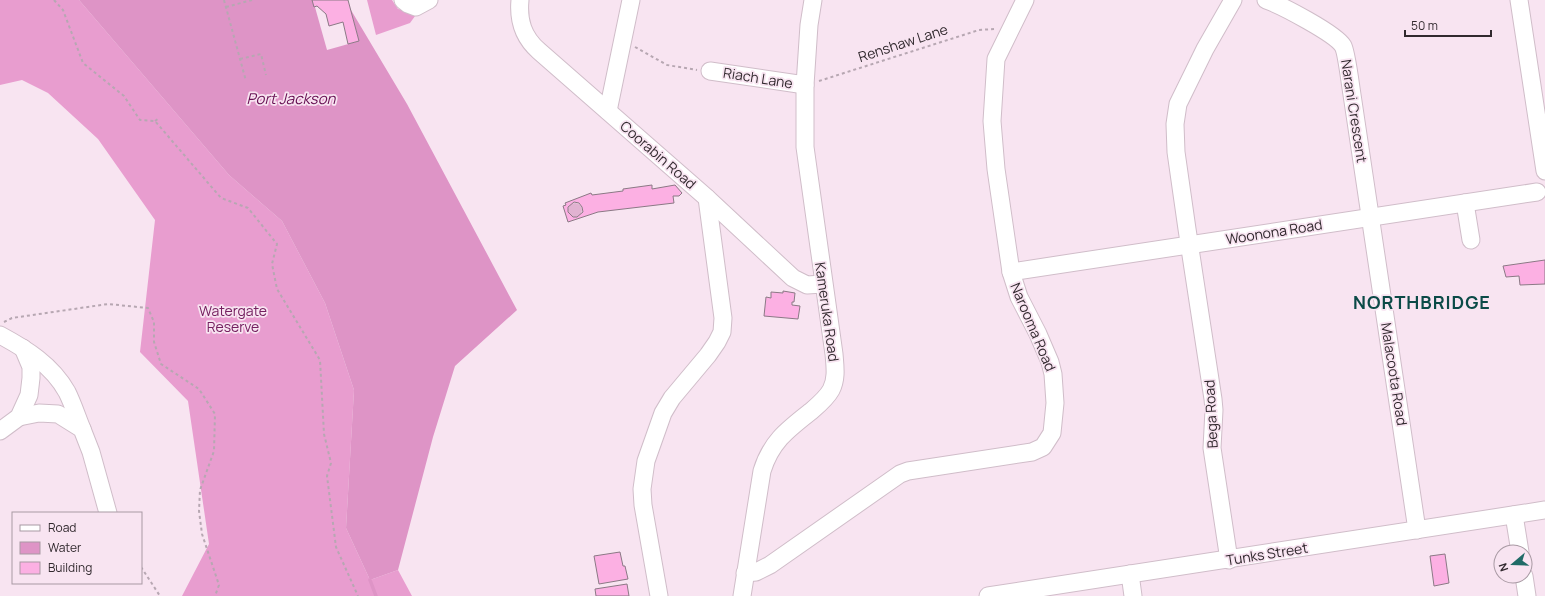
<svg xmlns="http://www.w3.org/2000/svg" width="1545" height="596" font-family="Manrope,sans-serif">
  <rect width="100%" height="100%" fill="#f8e4f1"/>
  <!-- green -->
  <circle fill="#e1b2d1" cx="575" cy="210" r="7"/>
  <!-- forest -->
  <g fill="#e89dcf">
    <path d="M0,0H79L229,175L282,221L325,303L354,390L346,528L370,580L398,570L412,596H182L209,544L188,401L140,352L155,220L98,139L48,93L22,80L0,85Z"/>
    <path d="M367,0H392L398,9L418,12L410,23L376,35Z"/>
  </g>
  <!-- water -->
  <path fill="#de94c6" d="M79,0H345L407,104L517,310L455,366L433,437L398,570L370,580L346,528L354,390L325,303L282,221L229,175Z"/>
  <!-- pier -->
  <path fill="#f8e4f1" d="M313,0H347L349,4L359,41L327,50Z"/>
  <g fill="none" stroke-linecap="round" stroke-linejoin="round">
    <!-- stream -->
    <path stroke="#de94c6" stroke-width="3.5" d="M370,580L376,596"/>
  </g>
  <!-- building -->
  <g fill="#fcb0e3" stroke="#8b7985" fill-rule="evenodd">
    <path d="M312,0H348L359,41L348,44L343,22L329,26L326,14L317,6L314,7Z"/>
    <path d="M652,185V189L675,185L682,193L679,196H673L674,203L598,212L568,222L563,206L566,205L565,203L591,193L592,195L623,191V189ZM574,202L579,203L582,207L583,212L577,217H573L568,212V207Z"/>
    <path d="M1545,260V284L1520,285L1519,276L1506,277L1503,266Z"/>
    <path d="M783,291L795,293L794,302H792V305L800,306L798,319L764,316L766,297L771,298V292L783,293Z"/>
    <path d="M620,552L623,566H625L628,579L599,584L594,556Z"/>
    <path d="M1445,554L1449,583L1434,586L1430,556Z"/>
    <path d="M627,584L629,596H596L595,589Z"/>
  </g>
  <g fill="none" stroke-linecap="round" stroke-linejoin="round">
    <!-- minor casing -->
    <g stroke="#d0bdc9" stroke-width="19">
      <g id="minor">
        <path d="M403,0L408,4L416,7L429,0"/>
        <path d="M520,0C518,21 523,37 539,51L707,198L793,278L807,285L823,284"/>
        <path d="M1266,0C1281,5 1336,34 1343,46C1346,51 1350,81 1351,88L1417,530"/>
        <path d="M1519,0L1545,171"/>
        <path d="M710,71L805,85"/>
        <path d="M608,111L631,0"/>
        <path d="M1465,203L1471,240"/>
        <path d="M1011,272L1537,192"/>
        <path d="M0,335C26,349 52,365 67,392C73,404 77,417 82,429"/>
        <path d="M19,417L39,413L58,414L82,429L91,452L108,513"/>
        <path d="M0,431L19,417L29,395L31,378V367L23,348"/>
        <path d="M1514,515L1520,552"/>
        <path d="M1229,560L1212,448L1214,410L1213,399L1187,229L1176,152L1175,124L1178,104L1205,49L1233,0"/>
        <path d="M745,573L756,572L770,565L900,474L908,471L1032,452L1043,447L1052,433L1055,403L1053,374L1050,362L1038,334L1019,297L1011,272L996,169L992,121L996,59L1025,0"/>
        <path d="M1130,574L1133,596"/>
        <path d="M1524,576L1527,596"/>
        <path d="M659,596L643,505L642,489L646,461L663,413L672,398L708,355L717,342L722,332L723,318L707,198"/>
        <path d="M742,596L762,471C771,442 787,430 810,412C817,406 826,399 831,390C837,379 835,366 834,354L805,147V85L809,25L813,0"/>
        <path d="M988,596L1545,510"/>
      </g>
    </g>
    <!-- path -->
    <g stroke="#b7a7b2" stroke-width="2" stroke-dasharray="3 3" stroke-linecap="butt">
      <path d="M54,0L63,10L83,63L124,96L140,120L155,121L221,198L248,208L277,244L272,264L277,289L320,360L324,434L331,463L327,476L336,547L358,596"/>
      <path d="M224,0L246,81"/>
      <path d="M226,7L252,0"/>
      <path d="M635,47L667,65L697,70"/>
      <path d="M240,59L261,54L266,75"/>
      <path d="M819,81L979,30L994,29"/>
      <path d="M155,121L159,118"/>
      <path d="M4,322L12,318L108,304L148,308L154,322V342L161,364L199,389L215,414L214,451L200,490L199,511L202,534L219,585L215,596"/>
      <path d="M141,567L160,596"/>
    </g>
    <!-- minor -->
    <use href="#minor" stroke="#fff" stroke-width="17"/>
  </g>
  <g text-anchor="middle" stroke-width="3.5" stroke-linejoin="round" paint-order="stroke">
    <!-- street labels -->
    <g font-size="14" fill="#31292e" stroke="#f8e4f1">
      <text transform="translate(903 43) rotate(-18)" y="5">Renshaw Lane</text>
      <text transform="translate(758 78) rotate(9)" y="5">Riach Lane</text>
      <text transform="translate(1354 111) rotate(81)" y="5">Narani Crescent</text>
      <text transform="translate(658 155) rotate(41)" y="5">Coorabin Road</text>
      <text transform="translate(1274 232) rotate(-9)" y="5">Woonona Road</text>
      <text transform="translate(827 312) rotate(82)" y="5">Kameruka Road</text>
      <text transform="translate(1033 327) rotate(67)" y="5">Narooma Road</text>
      <text transform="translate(1394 374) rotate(81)" y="5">Malacoota Road</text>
      <text transform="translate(1211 414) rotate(-93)" y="5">Bega Road</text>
      <text transform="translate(1267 554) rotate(-9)" y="5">Tunks Street</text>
    </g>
    <!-- park labels -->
    <g font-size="14" fill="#752060" stroke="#f8e4f1">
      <text x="233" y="316">Watergate<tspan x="233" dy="16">Reserve</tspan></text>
    </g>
    <!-- water labels -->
    <g font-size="15" font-style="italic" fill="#671053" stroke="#f8e4f1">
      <text x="291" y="104">Port Jackson</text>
    </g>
    <!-- district labels -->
    <g font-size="18" font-weight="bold" letter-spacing="1" fill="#0b4a47" stroke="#f8e4f1">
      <text x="1422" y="309">NORTHBRIDGE</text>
    </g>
  </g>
  <!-- legend -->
  <rect x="12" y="512" width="130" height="72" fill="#f8e4f1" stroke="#a899a3"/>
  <rect x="20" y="525" width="20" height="6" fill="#ffffff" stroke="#a899a3"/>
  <text x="48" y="532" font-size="12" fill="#31292e">Road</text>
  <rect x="20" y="542" width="20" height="12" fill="#de94c6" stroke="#a899a3"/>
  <text x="48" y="552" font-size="12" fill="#31292e">Water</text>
  <rect x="20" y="562" width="20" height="12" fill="#fcb0e3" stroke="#a899a3"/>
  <text x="48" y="572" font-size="12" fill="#31292e">Building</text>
  <!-- north arrow -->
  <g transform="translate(1513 564) rotate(251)"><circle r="19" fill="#f8e4f1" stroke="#a899a3"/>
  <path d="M0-3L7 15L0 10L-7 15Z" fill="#206b67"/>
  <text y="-6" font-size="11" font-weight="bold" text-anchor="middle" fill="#31292e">N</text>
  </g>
  <!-- scale -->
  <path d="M1405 30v6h86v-6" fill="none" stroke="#31292e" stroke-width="2"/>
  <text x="1411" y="30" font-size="12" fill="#31292e" stroke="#f8e4f1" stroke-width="3" paint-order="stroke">50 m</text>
</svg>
